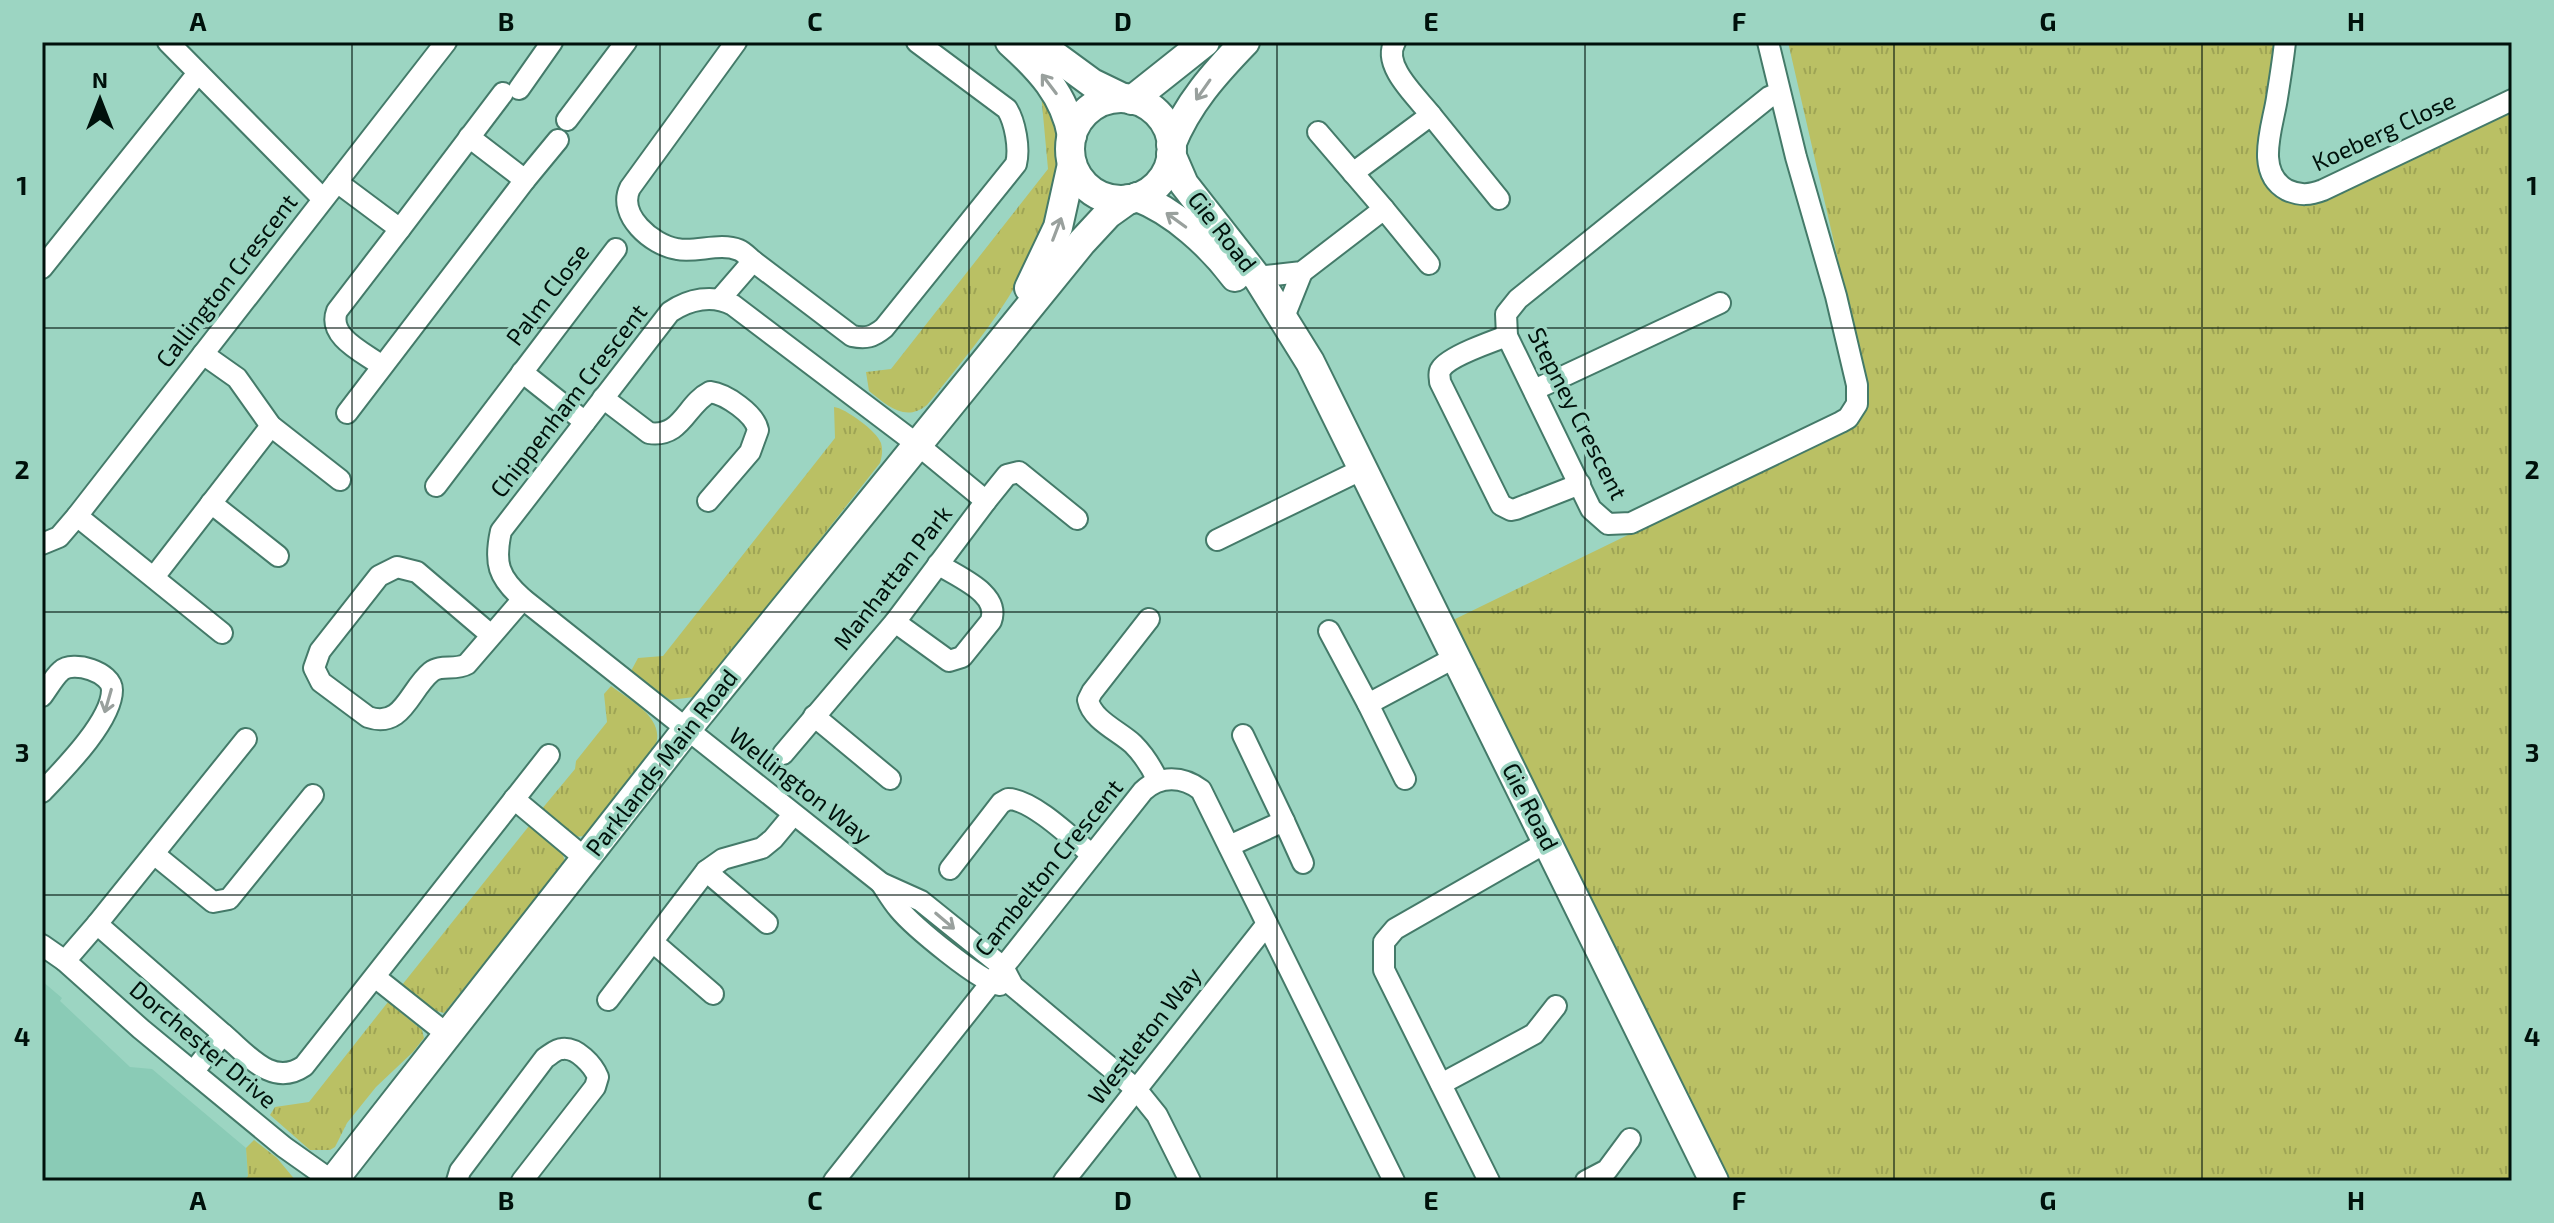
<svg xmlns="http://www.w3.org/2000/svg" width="2554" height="1223" font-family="'Exo 2',sans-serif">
  <defs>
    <pattern id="grass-tufts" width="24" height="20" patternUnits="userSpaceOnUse" patternTransform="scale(2)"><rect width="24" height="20" fill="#bac064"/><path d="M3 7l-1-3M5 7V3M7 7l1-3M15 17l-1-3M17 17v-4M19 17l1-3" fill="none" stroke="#9ea455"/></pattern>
  </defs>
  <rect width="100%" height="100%" fill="#9cd5c2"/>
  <!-- built -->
  <path fill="#8acbb6" d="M42,981L62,998L60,1001L130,1067L152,1069L246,1148L248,1176L244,1181H42Z"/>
  <!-- grass -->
  <g fill="url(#grass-tufts)">
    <path d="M1788,42H2278L2258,162C2262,194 2287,212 2318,201L2512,113V1181H1721L1451,621L1852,426L1867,401V386Z"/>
    <path d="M1041,93C1058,115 1059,141 1056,168C1044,267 987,330 927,405C905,423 887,405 869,391L866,372L891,369L1048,169Z"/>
    <path d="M834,407C845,408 877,431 881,443C883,450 882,456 880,463L704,687L694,697L670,700L631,671L638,658L663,656L835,438Z"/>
    <path d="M611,686C632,702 670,720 653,751L585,836L574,837L541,810L575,769L576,761L607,722L604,694Z"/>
    <path d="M529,826L562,852L565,862L444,1013L433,1010L402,985Z"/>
    <path d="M388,1002L422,1030L424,1038L413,1052L376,1087L347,1123L335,1147L330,1150H310L270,1115L275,1107L309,1102Z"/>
    <path d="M254,1140L277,1158L296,1181H244L248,1176L246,1148Z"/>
  </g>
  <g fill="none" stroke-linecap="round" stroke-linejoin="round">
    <!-- street casing -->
    <g stroke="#447a69" stroke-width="24">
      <g id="street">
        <path d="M168,42L323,199"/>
        <path d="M1768,42L1796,157L1836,296L1857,385V404L1848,418L1841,422L1631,523L1608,524L1591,509L1507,336L1506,314L1518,299L1769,97L1780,92"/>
        <path d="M2285,42C2283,61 2280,79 2277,98C2273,126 2254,172 2287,190C2300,196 2310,195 2323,190L2512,100"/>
        <path d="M519,89L552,42"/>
        <path d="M1431,115L1499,199"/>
        <path d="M567,120L626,42"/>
        <path d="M1318,132L1384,209"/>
        <path d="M469,137L525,180L558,140"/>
        <path d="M1353,173L1431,115C1417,97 1381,65 1395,42"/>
        <path d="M337,182L400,229L503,93"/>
        <path d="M753,261L852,336C866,339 873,337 884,328L1016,164C1020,148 1015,122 1007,109L917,42"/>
        <path d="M42,268L198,73"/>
        <path d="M1257,277L1302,272L1384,209L1429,264"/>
        <path d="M721,298L753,261C749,258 744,252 739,250C720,242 696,253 677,249C652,245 617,215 630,188L736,42"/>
        <path d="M1284,317L1302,272"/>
        <path d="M1507,336C1493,341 1448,357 1441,369C1438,373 1440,377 1440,382L1501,505L1511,510L1516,509L1580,484"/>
        <path d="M203,354L237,378L271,426L340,480"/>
        <path d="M382,366C365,353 327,337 337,311L400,229"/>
        <path d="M522,372L585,422"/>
        <path d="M1534,390L1720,303"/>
        <path d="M603,398L649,433C682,438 686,404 710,392C726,394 755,414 758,430L750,452L708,501"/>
        <path d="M347,413L525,180"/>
        <path d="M436,486L616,249"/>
        <path d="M986,501L1007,475L1019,472L1077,519"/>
        <path d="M211,503L278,556"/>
        <path d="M77,516L222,633"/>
        <path d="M1217,540L1363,469"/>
        <path d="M42,544L59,537L77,516L446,42"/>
        <path d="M154,577L271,426"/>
        <path d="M1149,619L1092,692L1088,700C1092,720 1119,731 1133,744C1144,755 1152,768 1158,781"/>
        <path d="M895,622L949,661L962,657L991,621C1001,593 957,577 938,564"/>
        <path d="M1329,631L1368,704L1456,657"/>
        <path d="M491,635L417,572L397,567L379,576L320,651L314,668L321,682L368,717C403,729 409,690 431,672C441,664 455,671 467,664L523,599"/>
        <path d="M42,696C48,688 54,677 61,671C73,660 112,672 112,690C112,721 63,770 42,792"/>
        <path d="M1368,704L1405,779"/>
        <path d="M814,716L890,779"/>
        <path d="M783,754L895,622L986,501L918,445L733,305C713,294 689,299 670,312L501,531C494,563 498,577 523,599L881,883L921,901L1003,967L1013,986L1136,1089L1157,1115L1190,1181"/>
        <path d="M514,799L586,859"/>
        <path d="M1284,821L1303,863"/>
        <path d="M1229,846L1284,821L1243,735"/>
        <path d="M154,854L213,902L229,899L313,795"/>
        <path d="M950,869L1001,803L1008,799C1032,799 1073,839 1092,855"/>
        <path d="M706,871L767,923"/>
        <path d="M881,883C887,892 892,901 899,909C913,926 981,983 1000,985"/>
        <path d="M97,924L246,739"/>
        <path d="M654,943L713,994"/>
        <path d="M42,945L65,961L141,1029L284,1147L332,1181"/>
        <path d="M65,961L97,924L223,1034L193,1072"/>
        <path d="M375,977L448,1035"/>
        <path d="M608,1000L706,871L723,859L762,848L773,839L793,815"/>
        <path d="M223,1034C247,1054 272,1088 304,1066L549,755"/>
        <path d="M1441,1084L1534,1034L1556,1006"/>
        <path d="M457,1181L460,1171L545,1058C550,1055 556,1049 562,1049C577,1047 593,1065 598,1077L595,1087L522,1181"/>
        <path d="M834,1181L1143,791C1160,775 1183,776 1201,790L1394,1181"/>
        <path d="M1064,1181L1267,924"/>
        <path d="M1489,1181L1384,970V942L1395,929L1547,842"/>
        <path d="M1586,1181L1607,1170L1630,1139"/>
      </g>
    </g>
    <!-- secondary casing -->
    <g stroke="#447a69" stroke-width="32">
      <g id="secondary">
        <path d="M1010,42C1039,68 1065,95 1072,136"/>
        <path d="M1036,42L1092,83L1123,98"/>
        <circle cx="1121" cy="149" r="51"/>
        <path d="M1132,100L1205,42"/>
        <path d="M1171,145C1187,104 1215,73 1245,42"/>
        <path d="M1171,154L1184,184L1259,280L1310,362L1714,1181"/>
        <path d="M1137,197C1174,211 1211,245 1235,277"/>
        <path d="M1029,288L1058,227L1072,164"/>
        <path d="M333,1181L687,729L1082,242L1108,214L1129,199"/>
      </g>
    </g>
    <!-- street -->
    <use href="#street" stroke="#fff" stroke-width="20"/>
    <!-- secondary -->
    <use href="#secondary" stroke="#fff" stroke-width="28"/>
  </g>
  <!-- one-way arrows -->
  <defs><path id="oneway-shaft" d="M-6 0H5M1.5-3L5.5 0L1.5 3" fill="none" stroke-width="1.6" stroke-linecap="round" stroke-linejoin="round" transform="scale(2)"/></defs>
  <g stroke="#99a09d">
    <use href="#oneway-shaft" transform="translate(1049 84) rotate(-127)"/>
    <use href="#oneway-shaft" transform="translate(1203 90) rotate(125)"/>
    <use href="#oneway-shaft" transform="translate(1176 220) rotate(-144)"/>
    <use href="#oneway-shaft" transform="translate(1057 229) rotate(-69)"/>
    <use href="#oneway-shaft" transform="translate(108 701) rotate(106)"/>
    <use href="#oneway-shaft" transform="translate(945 921) rotate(40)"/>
  </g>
  <!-- grid -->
  <path fill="none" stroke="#00110b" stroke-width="2" stroke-opacity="0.55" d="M352,42V1181M660,42V1181M969,42V1181M1277,42V1181M1585,42V1181M1894,42V1181M2202,42V1181M42,328H2512M42,612H2512M42,895H2512"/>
  <g text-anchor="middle" stroke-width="7" stroke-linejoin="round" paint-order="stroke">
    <!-- street labels -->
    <g font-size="24" fill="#00110b" stroke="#9cd5c2">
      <text transform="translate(2384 132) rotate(-25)" y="8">Koeberg Close</text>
      <text transform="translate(1222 232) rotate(52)" y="8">Gie Road</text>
      <text transform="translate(227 281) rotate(-52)" y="8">Callington Crescent</text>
      <text transform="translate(548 295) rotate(-53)" y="8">Palm Close</text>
      <text transform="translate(569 401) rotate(-52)" y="8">Chippenham Crescent</text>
      <text transform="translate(1577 414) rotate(63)" y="8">Stepney Crescent</text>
      <text transform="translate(893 578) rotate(-52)" y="8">Manhattan Park</text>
      <text transform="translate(662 763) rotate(-52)" y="8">Parklands Main Road</text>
      <text transform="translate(800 786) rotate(38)" y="8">Wellington Way</text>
      <text transform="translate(1530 807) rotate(63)" y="8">Gie Road</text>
      <text transform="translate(1049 868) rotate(-51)" y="8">Cambelton Crescent</text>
      <text transform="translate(1145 1036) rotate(-52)" y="8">Westleton Way</text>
      <text transform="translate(203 1045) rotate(40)" y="8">Dorchester Drive</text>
    </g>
  </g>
  <!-- border -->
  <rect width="2554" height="1223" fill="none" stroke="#9cd5c2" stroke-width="88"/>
  <!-- north arrow -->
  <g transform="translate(100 100)" stroke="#9cd5c2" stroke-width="6" paint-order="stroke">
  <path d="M0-6L14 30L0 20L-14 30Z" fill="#00110b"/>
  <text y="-12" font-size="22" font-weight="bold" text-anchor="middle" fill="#00110b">N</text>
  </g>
  <rect x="44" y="44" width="2466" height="1135" fill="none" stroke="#00110b" stroke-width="3"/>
  <g font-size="26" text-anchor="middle" font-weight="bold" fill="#00110b">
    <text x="198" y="31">A</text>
    <text x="506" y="31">B</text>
    <text x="815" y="31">C</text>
    <text x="1123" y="31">D</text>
    <text x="1431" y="31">E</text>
    <text x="1739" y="31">F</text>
    <text x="2048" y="31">G</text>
    <text x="2356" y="31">H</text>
    <text x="22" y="195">1</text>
    <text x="2532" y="195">1</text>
    <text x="22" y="479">2</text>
    <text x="2532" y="479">2</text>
    <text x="22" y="762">3</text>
    <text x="2532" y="762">3</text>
    <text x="22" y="1046">4</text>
    <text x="2532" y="1046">4</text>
    <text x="198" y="1210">A</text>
    <text x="506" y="1210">B</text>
    <text x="815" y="1210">C</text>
    <text x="1123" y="1210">D</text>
    <text x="1431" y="1210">E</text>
    <text x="1739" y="1210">F</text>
    <text x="2048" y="1210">G</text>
    <text x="2356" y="1210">H</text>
  </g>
</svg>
